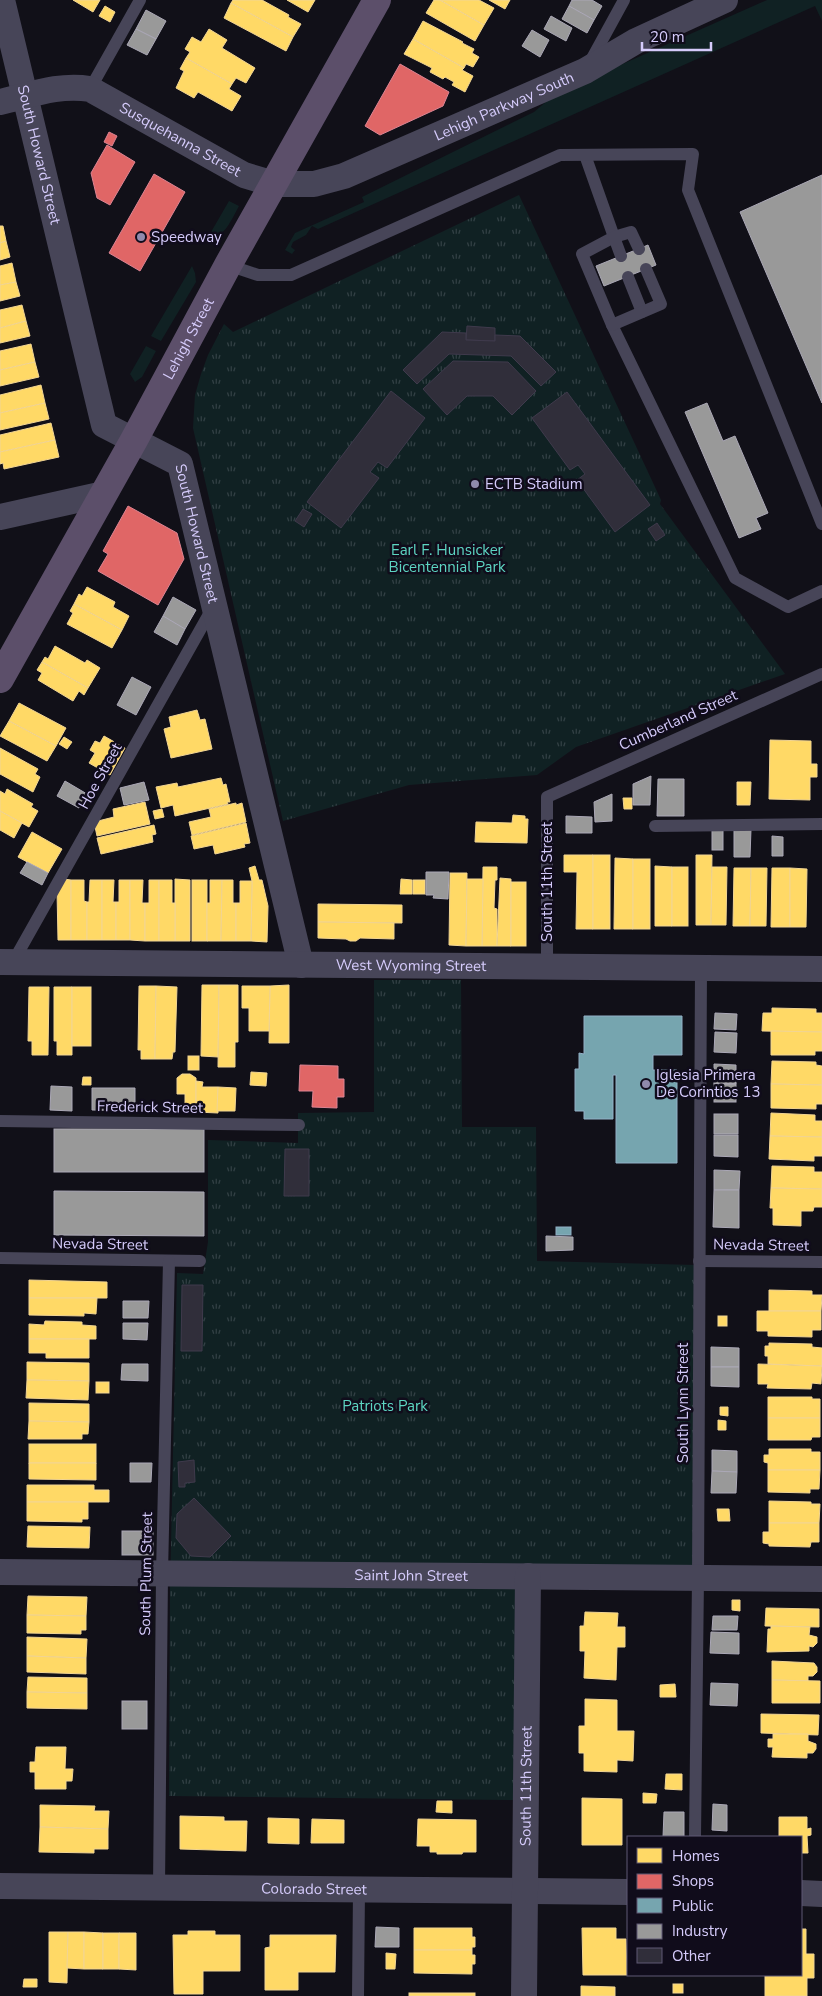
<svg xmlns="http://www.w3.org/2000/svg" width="822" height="1996" font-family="'Nunito Sans',sans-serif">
  <defs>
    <pattern id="park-tufts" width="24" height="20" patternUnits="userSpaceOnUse" patternTransform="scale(1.25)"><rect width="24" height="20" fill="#102123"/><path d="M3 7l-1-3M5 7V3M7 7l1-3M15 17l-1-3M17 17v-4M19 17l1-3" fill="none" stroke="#324044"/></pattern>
  </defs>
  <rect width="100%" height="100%" fill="#111018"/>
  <!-- grass -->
  <g fill="#102123">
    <path d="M767,0H822V21L815,6L318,229L312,226L306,235L293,242L291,247L295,250L292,254L285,250L295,233L364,202L362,197L534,112L555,94Z"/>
    <path d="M229,201L239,206C231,220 225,238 207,239Z"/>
    <path d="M192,266L195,273L196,282L161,341L151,336Z"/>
    <path d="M146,346L156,351L142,377L135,382L130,374Z"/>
  </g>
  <!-- park -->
  <g fill="url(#park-tufts)">
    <path d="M519,195L661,500L660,504L785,674L576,747L537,775L409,785L283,821L193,428L195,395L201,374L208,355L224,324L233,332Z"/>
    <path d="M374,980H461L462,1127H536L537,1261L696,1265L693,1568L521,1566L517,1800L169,1796L170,1591L177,1273L203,1274L208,1242V1140L298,1143V1113L374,1112Z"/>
  </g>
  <!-- homes -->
  <g fill="#ffd966" stroke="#f2d593">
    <path d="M73,0H100L93,12Z"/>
    <path d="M233,0H262L289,15L288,17L301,24L293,37L231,3Z"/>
    <path d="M287,0H315L308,12Z"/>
    <path d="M434,0H440L484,25L475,41L426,13Z"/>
    <path d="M440,0H479L494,8L484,25Z"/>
    <path d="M489,0H510L505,9Z"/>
    <path d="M231,3L293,37L286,51L224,18Z"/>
    <path d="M105,6L115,12L110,22L99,16Z"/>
    <path d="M423,21L463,42L462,43L474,49L472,53L479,57L473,67L466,64L464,68L413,39Z"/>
    <path d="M209,29L227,40L222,48L255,68L246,83L236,78L232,84L186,58L190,52L185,49L192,37L201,42Z"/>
    <path d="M413,39L464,68L462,70L473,76L465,92L452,85L454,82L445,77L443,79L430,72L432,68L404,54Z"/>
    <path d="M186,58L232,84L229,89L241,96L232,111L198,92L194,98L176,88L184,71L180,69Z"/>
    <path d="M0,226H3L6,241L0,243Z"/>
    <path d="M6,241L10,257L0,260V243Z"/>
    <path d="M12,263L16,282L0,285V266Z"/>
    <path d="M16,282L20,296L0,301V285Z"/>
    <path d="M22,305L26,321L0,328V310Z"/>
    <path d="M26,321L30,336L0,343V328Z"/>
    <path d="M31,344L35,362L0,370V351Z"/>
    <path d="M35,362L39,377L0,386V370Z"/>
    <path d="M41,385L45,403L0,413V395Z"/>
    <path d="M45,403L49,419L0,430V413Z"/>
    <path d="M51,423L55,440L0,452V435Z"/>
    <path d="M55,440L59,457L4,469L3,463L0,464V452Z"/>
    <path d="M87,587L115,602L113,607L129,616L122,630L74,604L79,594L82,596Z"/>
    <path d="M74,604L122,630L112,648L67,624L73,613L70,611Z"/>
    <path d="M55,646L85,663L87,660L100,668L88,688L42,662L45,657L48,659Z"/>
    <path d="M42,662L88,688L84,695L79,691L73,701L38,680L42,673L37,670Z"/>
    <path d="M19,703L66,728L56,746L9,721Z"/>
    <path d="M197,710L200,720L205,719L212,749L171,758L164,729L171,727L169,717Z"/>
    <path d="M9,721L56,746L47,761L0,736Z"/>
    <path d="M104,736L125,748L110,775L89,763L95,753L90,750L95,741L100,743Z"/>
    <path d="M64,737L72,742L67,749L59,744Z"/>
    <path d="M770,740L811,741V764H817V777H810V800L769,799Z"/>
    <path d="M0,748L38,769L35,774L40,777L33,792L0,774Z"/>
    <path d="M221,778L223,785L226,784L230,802H227L228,804L175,816L173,805L161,808L156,787L177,783L178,787Z"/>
    <path d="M737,782H751L750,805H737Z"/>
    <path d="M7,789L33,804L31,807L38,811L29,827L0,811V791L5,794Z"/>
    <path d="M623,798H632V809H624Z"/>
    <path d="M145,802L150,824L97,836L94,822L114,817L113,809Z"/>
    <path d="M236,803V805L242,803L246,822L192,835L189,822L211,817L209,809Z"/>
    <path d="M162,809L164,817L155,819L153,811Z"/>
    <path d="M0,811L22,823L14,838L0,830Z"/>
    <path d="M513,815L525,816V819H528L527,843L475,842L476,822L512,823Z"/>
    <path d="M246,823L250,843L244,844L245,847L215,854L213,845L194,849L191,836Z"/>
    <path d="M154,825L156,834L152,835L153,842L101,854L97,838Z"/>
    <path d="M32,832L62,849L48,873L18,857Z"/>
    <path d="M564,855H593V929H576L577,872H564Z"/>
    <rect x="593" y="855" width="17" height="74"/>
    <path d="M696,855H712L711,925H696Z"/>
    <path d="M615,858L633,859V929H614Z"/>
    <rect x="633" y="859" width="17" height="70"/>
    <path d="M255,866L259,880H262L268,906L267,942L251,941L252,881L249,868Z"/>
    <path d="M655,866L672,867V926H655Z"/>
    <path d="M483,867H497V880H495L494,908L497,909V946H482Z"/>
    <rect x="672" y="867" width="16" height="59"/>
    <path d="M712,867H727L726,925H711Z"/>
    <path d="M734,868H751L750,926H733Z"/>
    <path d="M751,868H767L766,926H750Z"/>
    <path d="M772,868H790V927H771Z"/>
    <path d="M790,868L807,869L806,927H790Z"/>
    <path d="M450,873H467L466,946L449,945Z"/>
    <path d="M500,878L511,879V946H497Z"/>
    <path d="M64,879L71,880V940H58L57,891Z"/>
    <path d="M175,879L190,880V941H175Z"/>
    <path d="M401,879L412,880V894H400Z"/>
    <path d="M467,879H483L482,946H466Z"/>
    <path d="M71,880H84V901L87,902V940H71Z"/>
    <path d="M90,880H102V940H87V902H89Z"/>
    <path d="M102,880H114L113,902H116V940H102Z"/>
    <path d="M119,880H130V940H116V902H119Z"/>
    <path d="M130,880H143L142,903H145V941L130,940Z"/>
    <path d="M149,880H159V941H145V903H149Z"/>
    <path d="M159,880H172V903H175V941H159Z"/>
    <rect x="192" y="880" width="15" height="61"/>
    <path d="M210,880H222L221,941H207V903H210Z"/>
    <path d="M222,880H233V903H236V941H221Z"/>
    <rect x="413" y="880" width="12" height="14"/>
    <path d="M240,881H252L251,941H236V903H240Z"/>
    <rect x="511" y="882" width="15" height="64"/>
    <path d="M318,904L402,905V923L318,922Z"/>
    <path d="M318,922L394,923V939L360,938L356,941H350L346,939L318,938Z"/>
    <path d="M202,985H219L218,1057L201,1056Z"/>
    <path d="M219,985H238V1042H235V1067H218Z"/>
    <path d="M289,985V1043H269L270,986Z"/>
    <path d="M139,986H156L155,1059H141V1050H138Z"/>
    <path d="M156,986L177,987L175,1052H173L172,1059H155Z"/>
    <path d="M242,986H270L269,1031H249V1008H242Z"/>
    <path d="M29,987H49L48,1055H32V1041H28Z"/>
    <path d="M54,987H72V1055H57V1041H54Z"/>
    <rect x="72" y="987" width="19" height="59"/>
    <path d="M772,1008L816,1009V1013H822V1032L762,1031L763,1013H772Z"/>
    <path d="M771,1031L822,1032V1051H815V1055H771Z"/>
    <rect x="188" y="1056" width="11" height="14"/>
    <path d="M772,1061L816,1062V1065L822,1066V1085L771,1084Z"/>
    <path d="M251,1072L267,1073L266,1086L250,1085Z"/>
    <path d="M182,1074H190L196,1078V1108H185V1094H177V1078Z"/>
    <path d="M83,1077H91V1085H82Z"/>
    <path d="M196,1081L203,1082L202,1087H218V1113L196,1112Z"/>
    <path d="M771,1084L822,1085V1104H816V1109L771,1108Z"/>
    <path d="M218,1087L236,1088L235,1111H217Z"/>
    <path d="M771,1113L815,1115V1121H822V1137L770,1136Z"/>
    <path d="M770,1136L822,1137V1156H814V1161L769,1159Z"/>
    <path d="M772,1166L814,1167V1172H822V1189L771,1188Z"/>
    <path d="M771,1188L822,1189V1207H814L813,1211H801V1226L773,1225V1208H770Z"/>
    <path d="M29,1280L107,1282V1298H29Z"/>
    <path d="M769,1290L812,1291V1295H822L821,1311H769Z"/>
    <path d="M29,1298H97L96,1314L84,1313V1316L29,1315Z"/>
    <path d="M757,1311H821V1330H812V1337L768,1336V1331H757Z"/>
    <rect x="718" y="1316" width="9" height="10"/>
    <path d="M45,1321L82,1322V1325L96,1326V1339H29V1324L44,1325Z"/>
    <path d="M29,1339H89V1358H46V1353H29Z"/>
    <path d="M769,1343L812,1344V1347L822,1348V1366L768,1364V1356H765V1346H769Z"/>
    <path d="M27,1362L89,1363V1381L27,1380Z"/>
    <path d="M758,1364L822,1366L821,1384L812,1383L811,1389L767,1388L768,1384H758Z"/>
    <path d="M27,1380L89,1381L88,1400L26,1398Z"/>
    <rect x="96" y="1382" width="13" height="11"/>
    <path d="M768,1397H812V1399H820V1418H768Z"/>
    <path d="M29,1403L89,1404V1422L29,1421Z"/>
    <path d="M720,1407H728V1416L720,1415Z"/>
    <path d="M768,1418H820V1437H812L811,1440H768Z"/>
    <path d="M718,1420L726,1421V1430H718Z"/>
    <path d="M29,1421L89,1422L88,1434H82V1439H28Z"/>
    <rect x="29" y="1444" width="67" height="19"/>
    <path d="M769,1449H811V1452H820V1470H768V1463L764,1462V1455H769Z"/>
    <path d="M29,1463H96V1480L29,1479Z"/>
    <path d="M768,1470H820L819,1489H810V1493L768,1492Z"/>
    <path d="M27,1485H94V1490H109V1502H27Z"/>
    <path d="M769,1501L811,1502V1504H820L819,1523H769Z"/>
    <path d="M27,1502H88V1519H82V1522L27,1521Z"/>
    <path d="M717,1509H729L730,1521H718Z"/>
    <path d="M769,1523H819V1542H811L810,1547L769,1546V1544L763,1543V1532H769Z"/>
    <path d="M28,1526L90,1527L89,1548L27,1547Z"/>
    <path d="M28,1596L87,1597L86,1616L27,1615Z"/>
    <path d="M732,1600H740V1611L732,1610Z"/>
    <path d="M766,1608L819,1609V1627L765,1626Z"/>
    <path d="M585,1612L618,1613L617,1627H625V1647H617L616,1680L584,1678L585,1651H580V1626H584Z"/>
    <path d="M27,1615L86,1616V1630H81V1634L27,1633Z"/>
    <path d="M771,1626L810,1627L809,1635L817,1637V1643L813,1647L809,1646V1651L767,1652L768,1629H771Z"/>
    <path d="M27,1637L87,1639L86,1658L27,1656Z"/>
    <path d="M27,1656L86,1658V1674L27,1672Z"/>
    <path d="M772,1661L814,1663L817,1667V1672L813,1676H808V1681L772,1680Z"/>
    <path d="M28,1677L87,1678V1693L27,1692Z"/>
    <path d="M772,1680L820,1681V1703H772Z"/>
    <path d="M675,1684L676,1697H660V1685Z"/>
    <path d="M27,1692L87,1693V1709L27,1708Z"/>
    <path d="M585,1699L617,1700V1731H634L633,1761L617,1760V1772L584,1771V1753H579V1726H585Z"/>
    <path d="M761,1714L819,1715L818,1735L761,1733Z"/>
    <path d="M773,1734H808V1741L816,1744V1749L813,1753H807V1758L772,1757L773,1747H768V1739H773Z"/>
    <path d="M36,1747H66L65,1769H73L72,1781H66V1789H35V1772H30V1762H35Z"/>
    <path d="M666,1774H682V1790L665,1789Z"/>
    <path d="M643,1793L657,1794L656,1803H643Z"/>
    <path d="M582,1798L622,1799V1845H582Z"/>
    <path d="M437,1801H452V1813L436,1812Z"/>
    <path d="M40,1805L95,1806L94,1811H109L108,1829L40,1827Z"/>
    <path d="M180,1816L224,1817V1821H247L246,1851L180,1849Z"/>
    <path d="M779,1817H807V1829L811,1828V1835L807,1836L808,1853H801V1837H779Z"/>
    <path d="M268,1818L299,1819V1844L268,1843Z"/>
    <path d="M312,1819L344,1820V1843H311Z"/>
    <path d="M418,1819L476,1820V1852H463L462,1854H437V1852H430V1846H417Z"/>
    <path d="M40,1827L108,1829V1849H94V1853L39,1852Z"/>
    <path d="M414,1928H472V1937H475V1947H472V1950H414Z"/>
    <path d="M582,1928H616V1939H626L627,1975H583Z"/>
    <path d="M801,1929H806V1954H814V1978H807V1996H765V1975H801Z"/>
    <path d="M188,1931H215V1935H240V1971H203V1994H174L173,1935H188Z"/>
    <path d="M49,1932H68L67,1983L49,1982Z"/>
    <path d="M68,1932H84V1969L67,1968Z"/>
    <path d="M84,1932L103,1933V1969H84Z"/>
    <rect x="103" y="1933" width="16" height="36"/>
    <path d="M119,1933H136V1970L119,1969Z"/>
    <path d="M270,1935H336L335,1972H298V1990H265V1948L270,1947Z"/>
    <path d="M414,1950H472V1955H475V1964H472V1974L414,1973Z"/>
    <path d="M386,1953L396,1954L395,1969H386Z"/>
    <path d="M24,1979H37V1987H23Z"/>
    <rect x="673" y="1984" width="10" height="9"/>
    <path d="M581,1986L615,1987V1996H581Z"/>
    <rect x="409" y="1993" width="66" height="3"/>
  </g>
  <!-- shops -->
  <g fill="#e06666" stroke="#dd8493">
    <path d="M400,64L449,92L443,106L380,135L365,126Z"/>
    <path d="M109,132L117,136L112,146L104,142Z"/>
    <path d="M107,145L135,162L110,205L97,198L91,173Z"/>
    <path d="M154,174L185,192L140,271L109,253Z"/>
    <path d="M128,506L177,533L184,559L158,605L98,571L108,554L103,551Z"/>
    <path d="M300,1065L338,1066V1079H344V1097H337V1108L312,1107L313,1091H299Z"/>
  </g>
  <!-- public -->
  <g fill="#76a5af" stroke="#92b0c6">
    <path d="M584,1016H682V1055H653V1070H677V1163H616V1075H613V1119H584V1111H575V1069H579V1053L584,1054Z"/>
    <rect x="556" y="1227" width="15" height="8"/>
  </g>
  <!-- industry -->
  <g fill="#999" stroke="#aba8b6">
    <path d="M572,0H592L602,6L594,20L569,6Z"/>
    <path d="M569,6L594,20L587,33L562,19Z"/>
    <path d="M146,10L166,21L156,39L136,29Z"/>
    <path d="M551,16L572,28L566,41L544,29Z"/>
    <path d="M136,29L156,39L147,55L127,45Z"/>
    <path d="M532,30L549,40L540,57L522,46Z"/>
    <path d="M822,175V403L740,212Z"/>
    <path d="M648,245L656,265L604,286L596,266Z"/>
    <path d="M707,403L723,441L735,436L768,513L756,518L761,529L739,538L685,412Z"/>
    <path d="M173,597L196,610L185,629L163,616Z"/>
    <path d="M163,616L185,629L177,645L154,632Z"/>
    <path d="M132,677L151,687L136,715L117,705Z"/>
    <path d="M651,776L650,805H633V784Z"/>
    <path d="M658,779H684V816H657Z"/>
    <path d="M65,781L87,794L79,808L57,796Z"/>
    <path d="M144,782L149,800L124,805L120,788Z"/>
    <path d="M612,794V821L595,822L594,802Z"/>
    <path d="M566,816L592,817V833H566Z"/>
    <rect x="712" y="829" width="11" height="21"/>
    <path d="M734,829H751L750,857H734Z"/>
    <path d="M772,836L783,837V856H772Z"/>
    <path d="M27,862L48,873L42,885L20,873Z"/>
    <path d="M426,872H449L448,899L433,898L434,895H426Z"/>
    <path d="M715,1013L737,1014L736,1030L714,1029Z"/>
    <path d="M715,1032L737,1033L736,1053L714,1052Z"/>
    <path d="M714,1064L736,1065V1084H714Z"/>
    <rect x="714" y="1084" width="22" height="18"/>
    <path d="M51,1086L72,1087V1111L50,1110Z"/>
    <path d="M92,1088H135V1111L92,1110Z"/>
    <rect x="714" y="1114" width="24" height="20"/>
    <rect x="54" y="1129" width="150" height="43"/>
    <path d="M714,1135H738V1157L714,1156Z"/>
    <path d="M714,1170L740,1171L739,1190H714Z"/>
    <path d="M714,1190H739V1228L713,1227Z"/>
    <path d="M54,1191L204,1192V1236L54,1235Z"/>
    <path d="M546,1236L573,1237V1250L546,1251Z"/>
    <path d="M123,1301H149L148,1318H123Z"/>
    <path d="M123,1323H148L147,1340L123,1339Z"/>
    <path d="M711,1347L739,1348V1367H711Z"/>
    <path d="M122,1364H148V1381L121,1380Z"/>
    <path d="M711,1367H739V1387L711,1386Z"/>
    <path d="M712,1450L737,1451V1472L712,1471Z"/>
    <path d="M130,1463H152L151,1482H130Z"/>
    <path d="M712,1471L737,1472L736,1493H711Z"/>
    <rect x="122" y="1531" width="31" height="24"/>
    <path d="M713,1616H738L737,1630H712Z"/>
    <path d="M711,1632L739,1633V1654L710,1653Z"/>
    <path d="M711,1683L738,1684L737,1706L710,1705Z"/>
    <rect x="122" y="1701" width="25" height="28"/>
    <path d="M713,1804L727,1805V1831L712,1830Z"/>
    <path d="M664,1812H684V1837H663Z"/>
    <path d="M376,1927L399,1928V1947H375Z"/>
  </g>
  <!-- building -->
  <g fill="#302e3a" stroke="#3f3a4c">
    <path d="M467,326L495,328V341L466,340Z"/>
    <path d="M442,332L466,333V340L495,341V335L520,336L556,372L541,386L511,356L449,354L417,384L403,370Z"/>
    <path d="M453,361L508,362L536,391L512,415L493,396H467L447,415L423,389Z"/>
    <path d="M391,391L425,418L387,468L378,462L370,472L379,478L341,528L307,502Z"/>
    <path d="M567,392L650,505L615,532L577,480L585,474L578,465L570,470L532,418Z"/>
    <path d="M303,509L312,514L304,527L295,521Z"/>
    <path d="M657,523L665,535L656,541L648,529Z"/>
    <path d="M285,1149H309V1196H284Z"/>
    <path d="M182,1285H203L202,1351H181Z"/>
    <path d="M194,1460L195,1482L185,1483V1487H179L178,1462Z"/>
    <path d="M194,1498L231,1536L210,1557L191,1556L176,1538L177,1514Z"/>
  </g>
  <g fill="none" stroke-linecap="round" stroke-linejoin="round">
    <!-- service -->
    <g stroke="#474558" stroke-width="12">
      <path d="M589,64L624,0"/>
      <path d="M90,89L140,0"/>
      <path d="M585,155L614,237L582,254L612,325L735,578L788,607L822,591"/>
      <path d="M621,256L614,237L631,232L639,249"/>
      <path d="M228,265L258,275H291L560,155L693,154L688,190L822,524"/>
      <path d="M628,277L642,312"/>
      <path d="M612,325L661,304L646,269"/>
      <path d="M655,826L822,824"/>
      <path d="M13,962L213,607"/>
      <path d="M547,968V797L822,674"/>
      <path d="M0,1121L299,1125"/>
      <path d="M0,1258L200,1261"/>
      <path d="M699,1261L822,1262"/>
      <path d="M695,1837L698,1578L701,968"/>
      <path d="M159,1887L162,1574L169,1261"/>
      <path d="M358,1996L359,1889"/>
    </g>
    <!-- minor -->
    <g stroke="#474558" stroke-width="26">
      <path id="s1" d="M2,0L104,425L180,464L301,965"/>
      <path id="s2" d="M0,102C31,95 58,84 90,89L244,175L274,184H314L344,176L585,71L636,41L725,0"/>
      <path d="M0,517L104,494"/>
      <path id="s3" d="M0,962L822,969"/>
      <path id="s4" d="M0,1572L822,1579"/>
      <path id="s5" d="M0,1886L628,1892"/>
      <path d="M801,1893L822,1894"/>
      <path id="s6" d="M524,1996L528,1576"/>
    </g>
    <!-- primary -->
    <path stroke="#5c4f6a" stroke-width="28" id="s7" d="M0,679L134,440L228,265L377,0"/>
  </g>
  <!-- markers -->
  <g fill="#908aac" stroke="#100c1b" stroke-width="2">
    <circle cx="141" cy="237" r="5"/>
    <circle cx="475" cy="484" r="5"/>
    <circle cx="646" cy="1084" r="5"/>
  </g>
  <g text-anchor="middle" stroke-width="5" stroke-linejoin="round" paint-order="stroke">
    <!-- street labels -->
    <g font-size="15" fill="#d5cbfb" stroke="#100c1b">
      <text dy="5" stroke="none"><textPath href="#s2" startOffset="545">Lehigh Parkway South</textPath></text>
      <text dy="5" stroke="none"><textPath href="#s2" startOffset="195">Susquehanna Street</textPath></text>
      <text dy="5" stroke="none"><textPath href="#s1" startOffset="159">South Howard Street</textPath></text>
      <text dy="5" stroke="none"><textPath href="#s7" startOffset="389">Lehigh Street</textPath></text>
      <text dy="5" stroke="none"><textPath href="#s1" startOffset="594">South Howard Street</textPath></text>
      <text transform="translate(678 720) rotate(-24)" y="5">Cumberland Street</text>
      <text transform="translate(100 776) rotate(-61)" y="5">Hoe Street</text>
      <text transform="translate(547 882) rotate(-90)" y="5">South 11th Street</text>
      <text dy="5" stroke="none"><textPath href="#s3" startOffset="411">West Wyoming Street</textPath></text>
      <text transform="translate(150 1107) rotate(1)" y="5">Frederick Street</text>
      <text transform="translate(100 1244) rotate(1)" y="5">Nevada Street</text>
      <text transform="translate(761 1245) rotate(1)" y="5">Nevada Street</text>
      <text transform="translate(683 1403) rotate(-90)" y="5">South Lynn Street</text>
      <text transform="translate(146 1574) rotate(-89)" y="5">South Plum Street</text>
      <text dy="5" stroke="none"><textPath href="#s4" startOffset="411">Saint John Street</textPath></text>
      <text dy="5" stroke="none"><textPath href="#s6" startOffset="210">South 11th Street</textPath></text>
      <text dy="5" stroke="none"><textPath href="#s5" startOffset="314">Colorado Street</textPath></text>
    </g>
    <!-- poi labels -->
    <g font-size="15" fill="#d5cbfb" stroke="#100c1b" text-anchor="start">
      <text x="151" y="242">Speedway</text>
      <text x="485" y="489">ECTB Stadium</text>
      <text x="656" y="1080">Iglesia Primera<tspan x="656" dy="17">De Corintios 13</tspan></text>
    </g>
    <!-- park labels -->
    <g font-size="15" fill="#5dd5c2" stroke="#100c1b">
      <text x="447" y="555">Earl F. Hunsicker<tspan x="447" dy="17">Bicentennial Park</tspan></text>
      <text x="385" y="1411">Patriots Park</text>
    </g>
  </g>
  <!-- legend -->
  <rect x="627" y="1836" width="175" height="140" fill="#100c1b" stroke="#5f5875"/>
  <rect x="637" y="1848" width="25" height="15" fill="#ffd966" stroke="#5f5875"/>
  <text x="672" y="1861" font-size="15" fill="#d5cbfb">Homes</text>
  <rect x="637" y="1874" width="25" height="15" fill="#e06666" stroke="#5f5875"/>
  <text x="672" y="1886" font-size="15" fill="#d5cbfb">Shops</text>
  <rect x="637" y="1898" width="25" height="15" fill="#76a5af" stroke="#5f5875"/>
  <text x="672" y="1911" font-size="15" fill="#d5cbfb">Public</text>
  <rect x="637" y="1924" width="25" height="15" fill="#999999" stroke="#5f5875"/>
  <text x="672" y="1936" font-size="15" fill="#d5cbfb">Industry</text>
  <rect x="637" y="1948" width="25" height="15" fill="#302e3a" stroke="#5f5875"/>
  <text x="672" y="1961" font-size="15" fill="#d5cbfb">Other</text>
  <!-- scale -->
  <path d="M642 42v8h69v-8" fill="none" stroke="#d5cbfb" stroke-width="2.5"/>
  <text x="650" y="42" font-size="15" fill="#d5cbfb" stroke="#100c1b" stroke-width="4" paint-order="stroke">20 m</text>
</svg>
